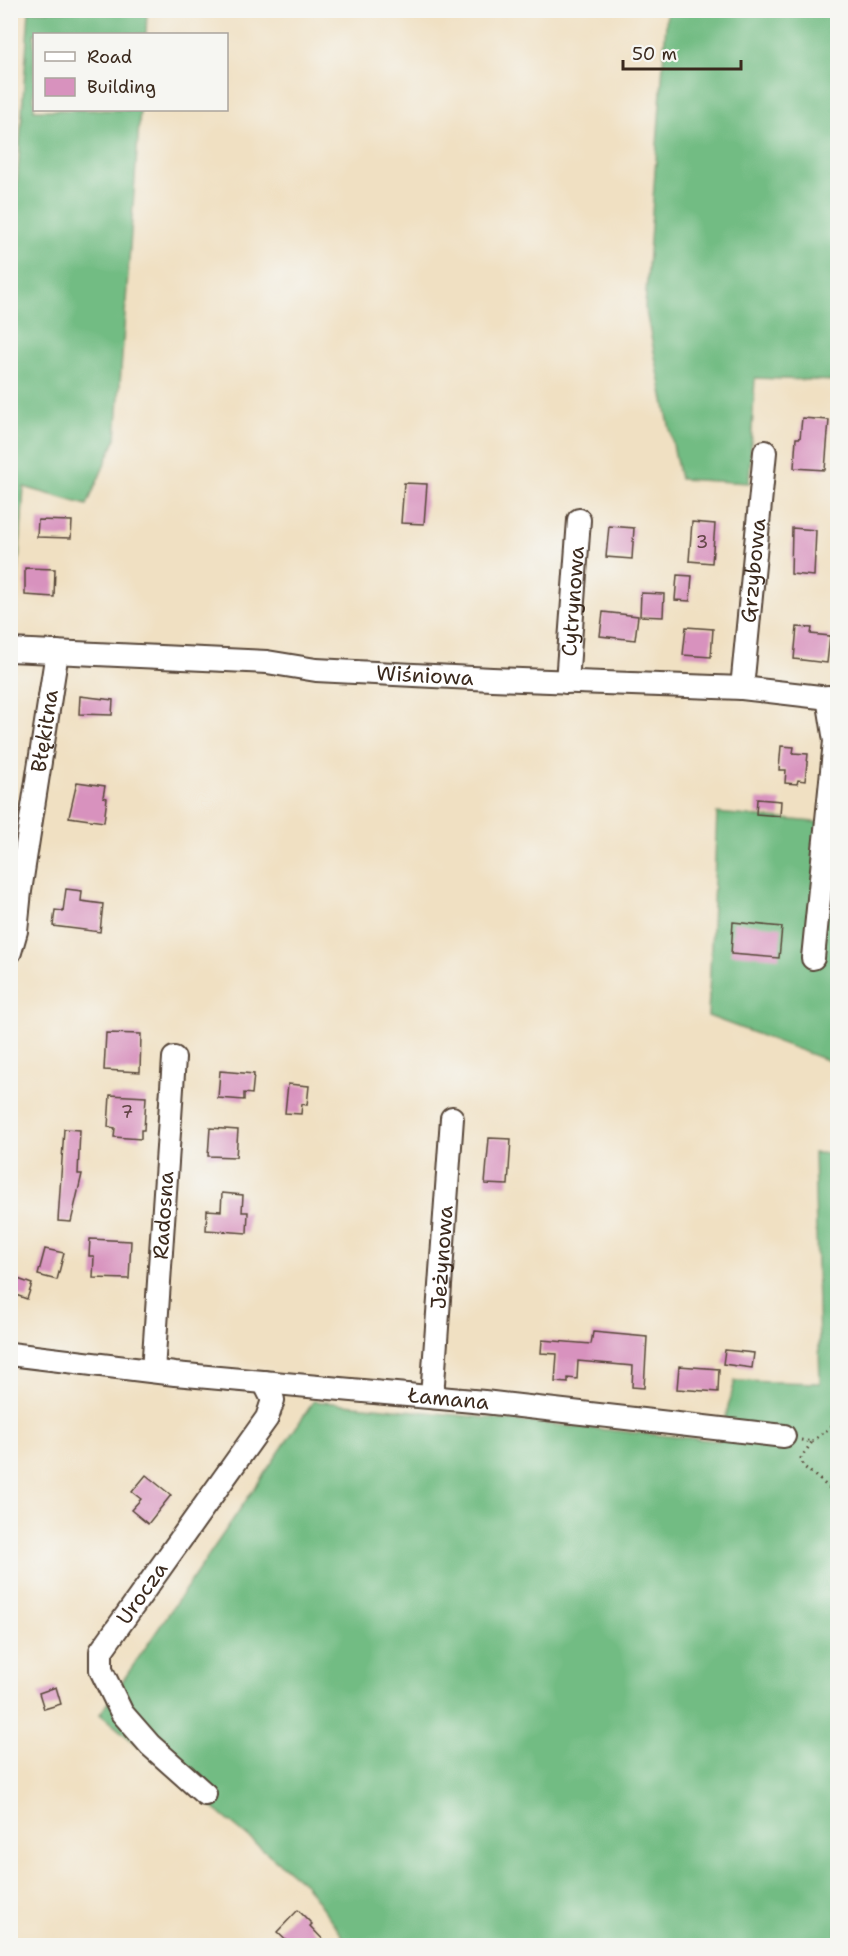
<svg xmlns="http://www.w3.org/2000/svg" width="848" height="1956" font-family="'Shantell Sans',sans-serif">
  <rect width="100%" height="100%" fill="#f6f6f2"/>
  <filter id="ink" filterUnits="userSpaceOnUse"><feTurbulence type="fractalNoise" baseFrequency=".0167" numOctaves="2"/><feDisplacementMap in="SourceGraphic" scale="12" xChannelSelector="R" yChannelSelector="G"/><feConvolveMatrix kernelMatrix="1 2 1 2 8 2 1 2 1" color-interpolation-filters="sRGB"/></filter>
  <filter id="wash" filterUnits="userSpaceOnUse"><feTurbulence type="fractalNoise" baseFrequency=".008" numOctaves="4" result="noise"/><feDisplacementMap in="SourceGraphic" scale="24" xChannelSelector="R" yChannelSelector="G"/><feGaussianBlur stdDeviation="1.35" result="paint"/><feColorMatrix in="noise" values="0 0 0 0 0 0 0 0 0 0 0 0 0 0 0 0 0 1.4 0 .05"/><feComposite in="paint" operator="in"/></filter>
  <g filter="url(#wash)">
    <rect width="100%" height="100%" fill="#f0e0c2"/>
    <!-- forest -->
    <g fill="#72bc83" stroke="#567350" stroke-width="1.5">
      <path d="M29,11H147L146,34H34V110H140L116,438L87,505L24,487L14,636H10V290Z"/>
      <path d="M667,11H837V381L755,378L749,483L680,479L645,307Z"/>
      <path d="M837,805V1064L708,1016L717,813L835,824Z"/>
      <path d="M814,1153L837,1154V1945H349L306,1885L100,1714L314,1401L719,1441L735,1381L820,1383Z"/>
    </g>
    <g id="blocks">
      <!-- building -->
      <g fill="#d892be">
        <path d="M802,418L829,420L825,470L794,468L796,438H800Z"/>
        <path d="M404,483L427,484L424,524L401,523Z"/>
        <path d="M38,520L72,521L71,538L37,537Z"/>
        <path d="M692,522L715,524L712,563L689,561Z"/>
        <path d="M609,526L634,528L632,559L606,557Z"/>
        <path d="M792,528L816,530L814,576L791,574Z"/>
        <path d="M25,568L55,569L54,597L25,595Z"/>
        <path d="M677,575L692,576L690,601L675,600Z"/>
        <path d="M641,593L664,594L663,617L640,616Z"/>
        <path d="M603,612L638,616L635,640L600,636Z"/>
        <path d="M686,627L713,629L711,657L683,655Z"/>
        <path d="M797,627L812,628L811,634L830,636L827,663L794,659Z"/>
        <path d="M80,696L113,700L112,715L79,714Z"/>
        <path d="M781,746L794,747L793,753L808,754L805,781L798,780L797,784L785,783L786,770H779Z"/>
        <path d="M77,782L105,786L103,797L107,798L104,822L69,817Z"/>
        <path d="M757,799L781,801L780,816L756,814Z"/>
        <path d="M66,889L82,891L81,901L103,904L100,932L53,926L55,910L63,911Z"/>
        <path d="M733,922L782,927L779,958L731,954Z"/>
        <path d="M106,1033L141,1034L140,1072L104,1070Z"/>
        <path d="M220,1071L254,1074L252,1094L244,1093V1100L218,1098Z"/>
        <path d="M288,1084L309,1086L307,1105L302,1104L301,1114L285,1113Z"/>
        <path d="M110,1095L146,1097L144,1130H141V1139L114,1137L115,1128L108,1127Z"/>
        <path d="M210,1128L238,1130L236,1157L208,1156Z"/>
        <path d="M64,1129L80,1130L78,1174H82L71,1222L58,1221Z"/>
        <path d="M489,1138L511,1139L508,1185L485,1184Z"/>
        <path d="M222,1193L243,1195L242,1212H248L247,1233L206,1230L207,1210L221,1211Z"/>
        <path d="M90,1239L131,1241L129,1279L93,1278L94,1256H89Z"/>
        <path d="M45,1249L64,1253L57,1280L38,1275Z"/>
        <path d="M18,1279L32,1284L27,1299L13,1294Z"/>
        <path d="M593,1332L647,1337L644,1388L632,1387L633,1366L578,1361L577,1379L568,1378V1383L555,1382L557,1354L541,1353L542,1340L591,1344Z"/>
        <path d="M725,1350L754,1353L752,1368L723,1364Z"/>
        <path d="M679,1366L719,1369L718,1392L677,1389Z"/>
        <path d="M146,1475L171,1495L148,1524L131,1510L141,1499L132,1492Z"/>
        <path d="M56,1687L61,1704L44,1709L39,1693Z"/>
        <path d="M298,1910L312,1924L310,1926L329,1946H292L277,1932Z"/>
      </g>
    </g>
  </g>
  <g filter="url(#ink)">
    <use href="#blocks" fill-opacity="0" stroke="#564537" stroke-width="1.5"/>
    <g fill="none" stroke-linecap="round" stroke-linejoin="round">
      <!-- minor casing -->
      <g stroke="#564537" stroke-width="26">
        <g id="minor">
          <path id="s1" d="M10,650L267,662L316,670L492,679L742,688L838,699"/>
          <path id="s2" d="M567,682L579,520"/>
          <path id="s3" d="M742,688L765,452"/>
          <path id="s4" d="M10,952L16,931L20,891L57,652"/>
          <path d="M813,958L835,741L828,697"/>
          <path id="s5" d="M10,1354L175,1374L484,1402L784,1436"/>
          <path id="s6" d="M153,1371L174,1058"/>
          <path id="s7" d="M432,1397L452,1118"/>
          <path id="s8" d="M205,1794L150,1745L122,1713L101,1670V1651L267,1418L273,1400L264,1382"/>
        </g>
      </g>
      <!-- path -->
      <g stroke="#564537" stroke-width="3" stroke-dasharray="1.5 4.5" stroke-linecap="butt">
        <path d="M801,1440L812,1442L801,1458L803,1466L838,1495"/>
        <path d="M812,1442L838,1421"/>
      </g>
      <!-- minor -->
      <use href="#minor" stroke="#fff" stroke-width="22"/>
    </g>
  </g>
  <g text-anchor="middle" stroke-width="4.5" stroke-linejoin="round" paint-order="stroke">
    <!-- number labels -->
    <g font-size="18" fill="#624446">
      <text x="702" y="548">3</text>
      <text x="127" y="1118">7</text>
    </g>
    <!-- street labels -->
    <g font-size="21" fill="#3b2a1e" stroke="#f6f6f2">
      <text dy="7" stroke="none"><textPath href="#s3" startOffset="118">Grzybowa</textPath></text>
      <text dy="7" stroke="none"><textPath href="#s2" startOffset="81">Cytrynowa</textPath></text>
      <text dy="7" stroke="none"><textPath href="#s1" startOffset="416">Wiśniowa</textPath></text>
      <text dy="7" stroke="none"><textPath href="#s4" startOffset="224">Błękitna</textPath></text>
      <text dy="7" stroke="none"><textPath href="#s6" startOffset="156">Radosna</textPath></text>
      <text dy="7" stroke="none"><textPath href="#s7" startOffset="140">Jeżynowa</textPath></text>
      <text dy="7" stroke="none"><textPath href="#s5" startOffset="441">Łamana</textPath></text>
      <text dy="7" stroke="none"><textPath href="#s8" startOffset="254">Urocza</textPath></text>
    </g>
  </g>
  <!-- margin -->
  <rect width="848" height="1956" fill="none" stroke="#f6f6f2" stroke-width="36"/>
  <!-- legend -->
  <rect x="33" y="33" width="195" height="78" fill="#f6f6f2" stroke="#aba49d" stroke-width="1.5"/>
  <rect x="45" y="52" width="30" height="9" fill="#ffffff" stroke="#aba49d" stroke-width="1.5"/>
  <text x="87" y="63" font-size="18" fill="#3b2a1e">Road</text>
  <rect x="45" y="78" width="30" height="18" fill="#d892be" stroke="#aba49d" stroke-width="1.5"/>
  <text x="87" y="93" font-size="18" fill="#3b2a1e">Building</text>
  <!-- scale -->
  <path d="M623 60v9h118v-9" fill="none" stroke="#3b2a1e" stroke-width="3"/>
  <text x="632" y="60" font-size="18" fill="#3b2a1e" stroke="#f6f6f2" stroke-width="4.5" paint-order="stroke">50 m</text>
</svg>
